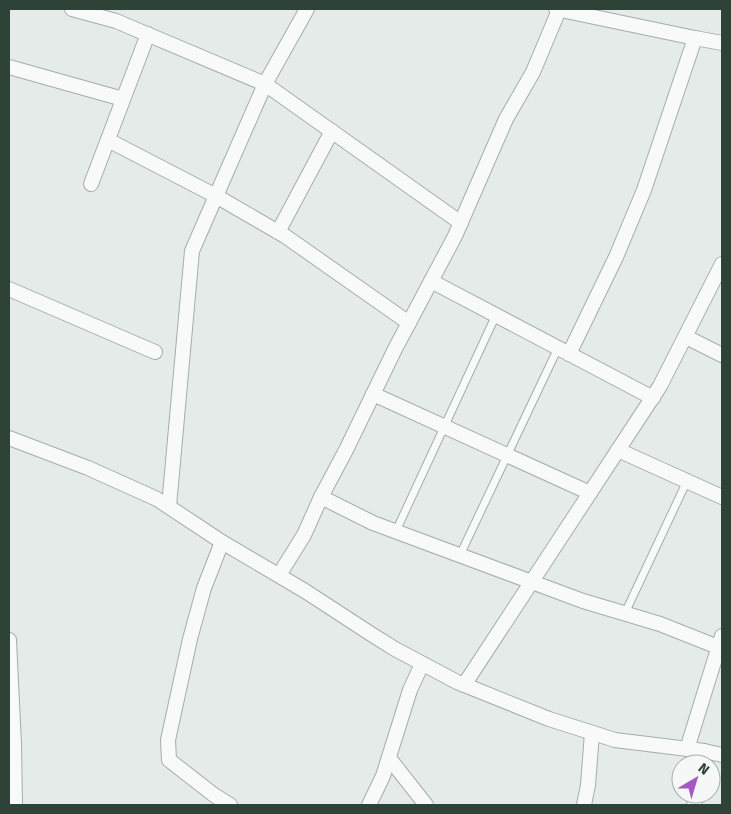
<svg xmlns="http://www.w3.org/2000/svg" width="731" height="814" font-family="'Fira Sans',sans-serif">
  <rect width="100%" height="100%" fill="#e5ebe8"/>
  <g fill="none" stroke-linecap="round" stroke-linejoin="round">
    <!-- lane casing -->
    <g stroke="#a3aea9" stroke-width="9">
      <g id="lane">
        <path d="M396,531L496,315"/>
        <path d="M460,555L558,348"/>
        <path d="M625,613L687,481"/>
      </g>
    </g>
    <!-- street casing -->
    <g stroke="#a3aea9" stroke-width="16">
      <g id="street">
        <path d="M72,9L116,21L265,84L461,223"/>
        <path d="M556,9L695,38L722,43"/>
        <path d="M9,67L123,99"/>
        <path d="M108,140L216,196L285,236L409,323"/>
        <path d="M91,184L148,34"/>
        <path d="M278,232L332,131"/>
        <path d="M431,281L653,398"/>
        <path d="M9,289L155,352"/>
        <path d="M686,337L722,355"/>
        <path d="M569,354L616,257L644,190L695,38"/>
        <path d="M373,394L590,493"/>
        <path d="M9,438L88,468L157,499L222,542L305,591L371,634L395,649L457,682L549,719L615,740L704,751L722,755"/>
        <path d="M618,450L722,497"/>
        <path d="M321,497L373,523L583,601L660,624L718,647L722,646"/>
        <path d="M169,506L192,251L265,84L307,9"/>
        <path d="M222,542L204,588L190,639L168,740L169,760L214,795L230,805"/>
        <path d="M279,575L304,535L321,497L346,450L395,349L455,236L506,119L533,72L559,10"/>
        <path d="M9,640L14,744L15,805"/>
        <path d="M464,685L660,386L722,264"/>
        <path d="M687,749L722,636"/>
        <path d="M389,758L426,805"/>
        <path d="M702,764L704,751"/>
        <path d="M369,805L383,776L410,690L422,664"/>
        <path d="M584,805L588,785L592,733"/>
        <path d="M694,805L697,794"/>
      </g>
    </g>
    <!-- lane -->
    <use href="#lane" stroke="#f7faf9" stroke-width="7"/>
    <!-- street -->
    <use href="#street" stroke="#f7faf9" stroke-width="14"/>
  </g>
  <!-- border -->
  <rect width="731" height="814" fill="none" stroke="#2e4238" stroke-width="20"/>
  <!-- north arrow -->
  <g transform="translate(696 779) rotate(38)"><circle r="24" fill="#f5f8f6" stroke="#a5afaa"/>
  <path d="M0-4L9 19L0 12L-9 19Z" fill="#a658c2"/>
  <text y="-8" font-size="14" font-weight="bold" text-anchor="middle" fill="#2e4238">N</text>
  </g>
</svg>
